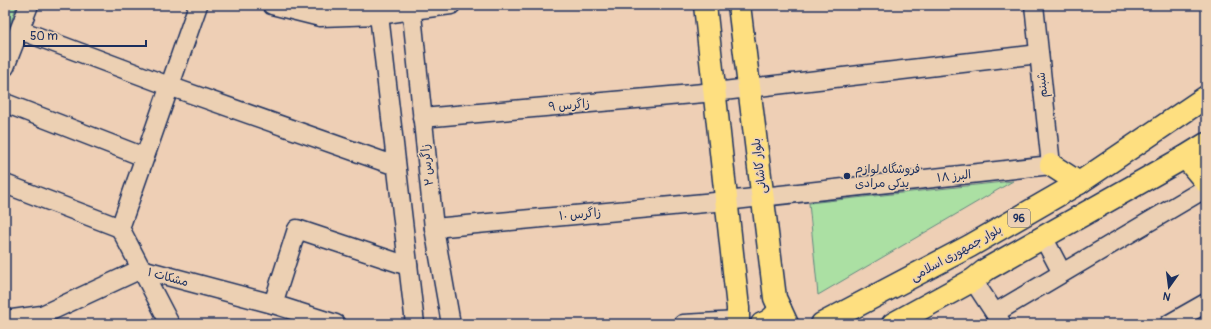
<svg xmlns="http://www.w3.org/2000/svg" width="1211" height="329" font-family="Pangolin,'Playpen Sans Arabic',sans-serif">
  <rect width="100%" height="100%" fill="#eecfb5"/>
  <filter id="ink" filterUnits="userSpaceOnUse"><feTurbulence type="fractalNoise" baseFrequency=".025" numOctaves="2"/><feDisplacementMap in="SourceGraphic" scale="8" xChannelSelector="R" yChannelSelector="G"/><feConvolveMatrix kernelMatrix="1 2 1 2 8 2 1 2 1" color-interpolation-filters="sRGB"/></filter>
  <g filter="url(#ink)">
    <!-- green -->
    <g fill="#abe0a3" stroke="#638880">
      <path d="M5,5H17L5,38Z"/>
      <path d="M1013,181L818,295L809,203Z"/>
    </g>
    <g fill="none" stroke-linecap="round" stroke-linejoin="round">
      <!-- minor casing -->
      <g stroke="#1b2f5e" stroke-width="21">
        <g id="minor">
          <path d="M272,5L320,17L379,15L412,10L451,5"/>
          <path d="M411,5L434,228L451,324"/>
          <path d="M379,15L415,324"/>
          <path d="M20,30L169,86L396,166"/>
          <path d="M5,67L29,5"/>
          <path d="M5,103L144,157"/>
          <path d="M422,118L715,92L1039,54"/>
          <path d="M5,184L120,228"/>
          <path d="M434,228L726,201L1051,165L1034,5"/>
          <path d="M1043,237L1062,273"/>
          <path d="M973,280L1002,324"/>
          <path d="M273,304L297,229L408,266"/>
          <path d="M995,313L1206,188"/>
          <path d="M5,320L42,315L141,269L273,304L336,324"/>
          <path d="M170,324L120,228L198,5"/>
          <path d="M683,324L738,321"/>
          <path d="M1169,324L1206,303"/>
        </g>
      </g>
      <!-- major casing -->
      <g stroke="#1b2f5e" stroke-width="25">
        <g id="major">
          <path d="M705,5L738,308V324"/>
          <path d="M739,5L775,298L787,324"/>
          <path d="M1185,157L1206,182"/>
          <path d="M1051,165L1079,183"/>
          <path d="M762,324C771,321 775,316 780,309"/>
          <path d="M822,324L970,246L1079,183L1206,97"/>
          <path d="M893,324L973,280L987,269L1185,157L1206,144"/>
        </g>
      </g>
      <!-- minor -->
      <use href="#minor" stroke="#ecd0b3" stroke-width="18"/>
      <!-- major -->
      <use href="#major" stroke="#fedf80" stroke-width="22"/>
    </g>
  </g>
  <!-- markers -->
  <circle fill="#1b2f5e" stroke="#ecd0b3" stroke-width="1.5" cx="847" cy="176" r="4"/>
  <g text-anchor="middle" stroke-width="3" stroke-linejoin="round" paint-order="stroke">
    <!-- shield labels -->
    <rect fill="#ecd0b3" stroke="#5a5f78" stroke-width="1" x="1008" y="209" width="22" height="18" rx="3"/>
    <g font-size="11" font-weight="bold" fill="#1b2f5e">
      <text x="1019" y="222">96</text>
    </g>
    <!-- street labels -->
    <g font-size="12" fill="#1b2f5e" stroke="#ecd0b3">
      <text transform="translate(1042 85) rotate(-96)" y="4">شبنم</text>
      <text transform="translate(569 105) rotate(-5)" y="4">زاگرس ۹</text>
      <text transform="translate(427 165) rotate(-96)" y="4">زاگرس ۲</text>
      <text transform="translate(759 166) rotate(-97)" y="4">بلوار کاشانی</text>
      <text transform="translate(954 176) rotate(-6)" y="4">البرز ۱۸</text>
      <text transform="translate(580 214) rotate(-5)" y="4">زاگرس ۱۰</text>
      <text transform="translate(956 253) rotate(-29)" y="4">بلوار جمهوری اسلامی</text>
      <text transform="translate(168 277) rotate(15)" y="4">مشکات ۱</text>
    </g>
    <!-- poi labels -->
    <g font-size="12" fill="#1b2f5e" stroke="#ecd0b3" text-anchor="start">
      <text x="855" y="173">فروشگاه لوازم<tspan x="855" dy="14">یدکی مرادی</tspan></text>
    </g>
  </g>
  <!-- margin -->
  <rect width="1211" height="329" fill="none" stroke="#ecd0b3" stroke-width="20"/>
  <rect x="10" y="10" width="1191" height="309" fill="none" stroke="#1b2f5e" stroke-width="1.5" filter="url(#ink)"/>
  <!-- north arrow -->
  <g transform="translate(1169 287) rotate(194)" stroke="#ecd0b3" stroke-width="3" paint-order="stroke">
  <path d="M0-3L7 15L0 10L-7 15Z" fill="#1b2f5e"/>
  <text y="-6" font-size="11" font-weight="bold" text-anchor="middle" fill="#1b2f5e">N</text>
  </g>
  <!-- scale -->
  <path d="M24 40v6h122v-6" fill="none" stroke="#1b2f5e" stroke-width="2"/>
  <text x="30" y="40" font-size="12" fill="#1b2f5e" stroke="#ecd0b3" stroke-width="3" paint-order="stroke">50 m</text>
</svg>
